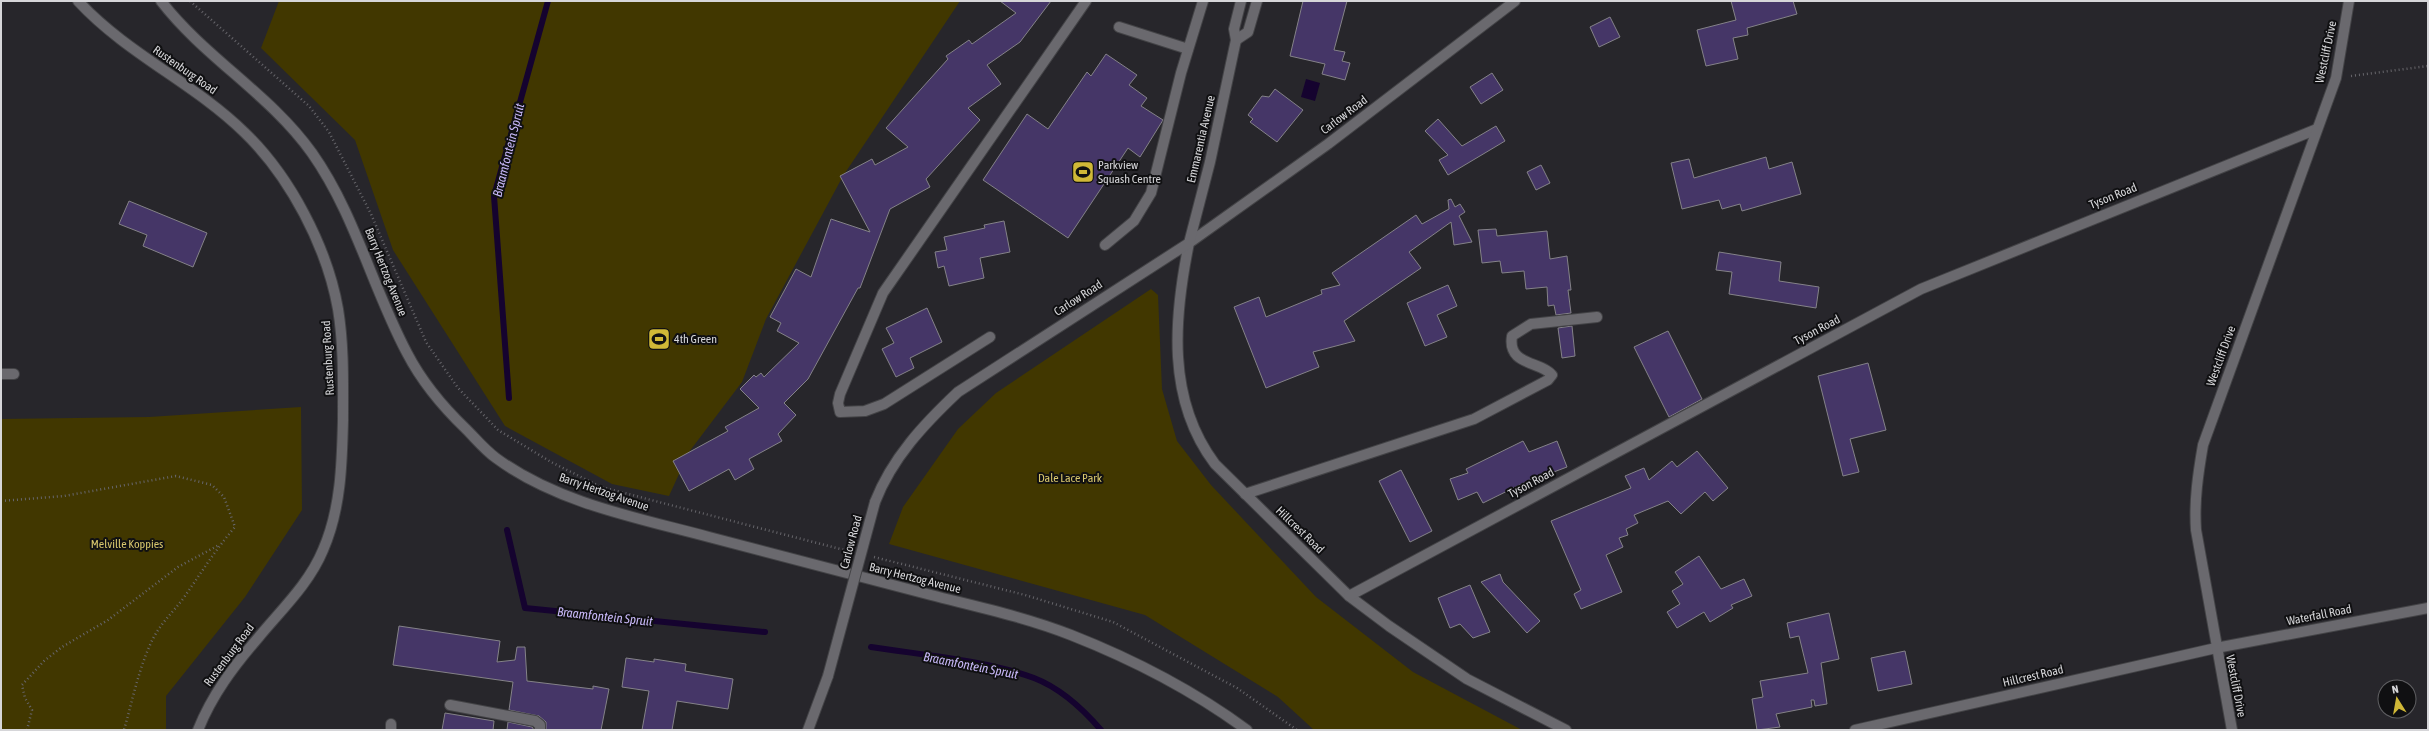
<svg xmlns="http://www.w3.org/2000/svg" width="2429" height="731" font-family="'Asap Condensed',sans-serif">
  <rect width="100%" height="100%" fill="#27262b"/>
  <!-- green -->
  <g fill="#413700">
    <path d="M279,1H960L843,176L766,319L742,382L689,452L669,496L612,484L505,426L393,250L355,140L261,48Z"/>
    <path d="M1151,289L1158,295L1162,389L1177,441L1211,485L1316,597L1413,672L1522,730H1314L1278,697L1145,615L889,544L903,507L958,429L996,393Z"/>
    <path d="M301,407L302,510L245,597L166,696V730H1V419L149,417Z"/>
  </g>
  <!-- water -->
  <path fill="#15032f" d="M1306,79L1320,83L1315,101L1301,97Z"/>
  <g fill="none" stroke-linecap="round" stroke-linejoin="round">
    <!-- stream -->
    <g stroke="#15032f" stroke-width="6">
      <path d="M509,398L494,196L548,1"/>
      <path d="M507,530L525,608L765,632"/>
      <path d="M871,647C922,655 985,660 1034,678C1060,688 1083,709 1101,730"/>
    </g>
  </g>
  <!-- building -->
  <g fill="#453667" stroke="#848288">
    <path d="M1000,1H1051L1020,42L987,65L1001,84L968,108L980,120L926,179L930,187L890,209L860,288H858L808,379L784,403L796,415L778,434L782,441L749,459L754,469L735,480L729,469L689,491L673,461L728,431L725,427L759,408L740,389L754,375L756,377L761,373L764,377L799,343L777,331L781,323L770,317L796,269L811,277L831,219L870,232L840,176L872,159L875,165L908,147L886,128L948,59L946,56L969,40L972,44L1016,13Z"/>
    <path d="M1303,1H1347L1334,50L1345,52L1342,61L1350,63L1345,80L1322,74L1325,64L1290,56Z"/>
    <path d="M1731,1H1793L1797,14L1747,28L1748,35L1733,38L1738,59L1706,66L1697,30L1736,20Z"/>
    <path d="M1610,17L1620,37L1599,47L1590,27Z"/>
    <path d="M1106,54L1137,75L1129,85L1147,98L1141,106L1163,120L1140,157L1128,148L1068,238L983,180L1027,114L1048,129L1087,72L1091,76Z"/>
    <path d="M1492,73L1503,90L1481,104L1470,87Z"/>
    <path d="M1275,89L1303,110L1277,142L1250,122L1253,119L1248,115L1262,96L1269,97Z"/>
    <path d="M1438,119L1462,146L1496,126L1505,141L1448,175L1439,160L1448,155L1425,131Z"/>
    <path d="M1766,157L1769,169L1792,162L1801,194L1742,211L1740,204L1722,209L1719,200L1682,209L1671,163L1689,159L1694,178Z"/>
    <path d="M1541,165L1550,183L1536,190L1527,172Z"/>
    <path d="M1451,199L1455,207L1460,204L1465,212L1459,216L1472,242L1454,245L1451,222L1409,252L1421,268L1344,321L1355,341L1313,352L1319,367L1266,388L1234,307L1259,297L1266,317L1322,294L1321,290L1340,285L1332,273L1416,215L1422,224L1449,209L1448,200Z"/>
    <path d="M129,201L207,233L193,267L143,246L147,235L119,224Z"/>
    <path d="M1004,221L1010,252L980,258L984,278L949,286L944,266L938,268L935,252L947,250L944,237L985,228L984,225Z"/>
    <path d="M1496,229L1497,236L1547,231L1550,259L1567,256L1571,290H1568L1571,313L1556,315L1554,305L1548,306L1547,287L1526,289L1524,271L1502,273L1500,261L1482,263L1478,230Z"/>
    <path d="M1719,252L1781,262L1779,281L1819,287L1816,308L1729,294L1732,272L1716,270Z"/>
    <path d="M1448,285L1457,306L1437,315L1447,337L1425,346L1407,303Z"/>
    <path d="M927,308L942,342L910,358L914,368L896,377L882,349L894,343L886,328Z"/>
    <path d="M1572,326L1575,356L1562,358L1558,328Z"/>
    <path d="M1668,331L1702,399L1669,417L1634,347Z"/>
    <path d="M1868,363L1886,430L1850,439L1859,472L1843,476L1818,376Z"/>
    <path d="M1523,441L1529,452L1557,441L1567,467L1551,473L1550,470L1483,503L1477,492L1458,500L1450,479L1468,473L1466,469Z"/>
    <path d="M1697,451L1728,488L1713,501L1705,492L1681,514L1668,501L1634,515L1638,523L1626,529L1628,535L1619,538L1623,547L1606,555L1622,592L1581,609L1574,594L1581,590L1551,521L1631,488L1625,476L1644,468L1649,480L1672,461L1677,467Z"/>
    <path d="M1401,470L1432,531L1410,542L1379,481Z"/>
    <path d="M1699,556L1721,589L1744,579L1752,596L1731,605L1733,608L1710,622L1704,612L1677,628L1667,612L1680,604L1672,591L1683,584L1675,572Z"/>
    <path d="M1500,574L1503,582L1540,621L1527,633L1481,582Z"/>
    <path d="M1470,585L1490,632L1473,638L1460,624L1450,628L1438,598Z"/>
    <path d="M1829,613L1839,659L1821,663L1827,704L1815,706L1814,700H1811L1812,707L1776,714L1780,727L1757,730L1752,699L1763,697L1760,681L1808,673L1799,636L1790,638L1787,623Z"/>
    <path d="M399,626L500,641L497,662L515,660L517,647H525L527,681L593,689V686L609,689L601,730H546V722L539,716L509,710L513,682L393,665Z"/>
    <path d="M1905,651L1912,684L1878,691L1871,658Z"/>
    <path d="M626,658L654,662V659L686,664L685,671L733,679L728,709L677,701L672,730H642L649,691L622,687Z"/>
    <path d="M445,713L494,721L493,730H442Z"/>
    <path d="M508,722L532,727L534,730H507Z"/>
  </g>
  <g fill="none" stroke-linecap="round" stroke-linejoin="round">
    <!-- service casing -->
    <g stroke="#434346" stroke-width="12">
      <g id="service">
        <path d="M1119,27L1188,49"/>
        <path d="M1105,245L1134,221L1151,193L1181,73L1203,1"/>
        <path d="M1245,494L1474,419L1548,380L1552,375C1541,361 1507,366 1512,336L1531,324L1597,317"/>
        <path d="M450,705L535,721L540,725V730"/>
        <path d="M391,730V724"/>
      </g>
    </g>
    <!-- minor casing -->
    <g stroke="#434346" stroke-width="12">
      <g id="minor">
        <path d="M78,1C127,54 194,83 244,132C290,176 327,247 338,309C344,346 343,383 343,420C342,463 341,509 323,550C309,584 281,610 258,638C233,667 212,695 198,730"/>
        <path d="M1515,1L1328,144L1189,243C1174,317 1166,399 1215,464L1349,596L1389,626L1467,679L1566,730"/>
        <path d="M990,337L884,404L865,411L840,412L838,403L840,394L883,293L1086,1"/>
        <path d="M1,374H14"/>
        <path d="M1349,596L1921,289L2317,129"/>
        <path d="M1855,730L2216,648L2428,608"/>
        <path d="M2232,730L2196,530C2194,501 2198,474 2203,445L2336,78L2349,1"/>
      </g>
    </g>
    <!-- tertiary casing -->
    <g stroke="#434346" stroke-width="12">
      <g id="tertiary">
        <path d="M1236,40L1248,32L1257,1"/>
        <path d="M875,502C892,458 924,424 958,392L1189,243L1210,162L1236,40L1234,29L1241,1"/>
        <path d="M808,730L828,676"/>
      </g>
    </g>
    <!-- secondary casing -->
    <g stroke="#434346" stroke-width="12">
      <path id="secondary" d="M161,1C205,58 270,94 312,153C355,214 372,287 407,353C422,382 443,407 466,429C476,439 485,450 496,458C557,503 638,518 709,537C783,557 857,576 931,595C978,607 1025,617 1071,635C1132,659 1194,691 1247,730"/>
    </g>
    <!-- path -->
    <g stroke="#67666b" stroke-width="2.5" stroke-dasharray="1 3" stroke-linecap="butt">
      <path d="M190,1L309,106L329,132L371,214L426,342L458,388L498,430L551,462L601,487L848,551"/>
      <path d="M2351,76L2428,66"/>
      <path d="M1,501L64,496L176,476L212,485L224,497L235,527C216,549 201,573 185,596C172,614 159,624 150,645C138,672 132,702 124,730"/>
      <path d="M874,557L1025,595L1113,622L1237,688L1297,730"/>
      <path d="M27,730L32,710L25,698L22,685L44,661L62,647L108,620L178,567L219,545"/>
    </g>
    <!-- service -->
    <use href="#service" stroke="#6a696e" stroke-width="10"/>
    <!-- minor -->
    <use href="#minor" stroke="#6a696e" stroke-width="10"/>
    <!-- tertiary -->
    <use href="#tertiary" stroke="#6a696e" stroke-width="10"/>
    <!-- secondary -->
    <use href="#secondary" stroke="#6a696e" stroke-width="10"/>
    <!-- tertiary-bridge casing -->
    <g stroke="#434346" stroke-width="12" stroke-linecap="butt">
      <path id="tertiary-bridge" d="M828,676L875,502"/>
    </g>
    <!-- tertiary-bridge -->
    <use href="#tertiary-bridge" stroke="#6a696e" stroke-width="10"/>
  </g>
  <!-- icons -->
  <defs>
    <g id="stadium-square" transform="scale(1.15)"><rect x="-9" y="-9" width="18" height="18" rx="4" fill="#d0b837" stroke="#101012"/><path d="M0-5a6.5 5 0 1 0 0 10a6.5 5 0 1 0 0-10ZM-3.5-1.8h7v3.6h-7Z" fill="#111"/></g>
  </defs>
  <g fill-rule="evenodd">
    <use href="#stadium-square" x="1083" y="172"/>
    <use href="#stadium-square" x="659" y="339"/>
  </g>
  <g text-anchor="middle" stroke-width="4" stroke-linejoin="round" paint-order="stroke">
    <!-- street labels -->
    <g font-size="12" fill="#d6d6d9" stroke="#101012">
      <text transform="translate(2326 52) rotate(-78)" y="4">Westcliff Drive</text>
      <text transform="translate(185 70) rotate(35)" y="4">Rustenburg Road</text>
      <text transform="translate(1344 115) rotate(-37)" y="4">Carlow Road</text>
      <text transform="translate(1201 139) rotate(-77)" y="4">Emmarentia Avenue</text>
      <text transform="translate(2113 196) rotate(-22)" y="4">Tyson Road</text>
      <text transform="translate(386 272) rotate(68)" y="4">Barry Hertzog Avenue</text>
      <text transform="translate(1078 298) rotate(-33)" y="4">Carlow Road</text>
      <text transform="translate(1817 330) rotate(-28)" y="4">Tyson Road</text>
      <text transform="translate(2221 356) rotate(-70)" y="4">Westcliff Drive</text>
      <text transform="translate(328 358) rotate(-93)" y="4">Rustenburg Road</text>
      <text transform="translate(1531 483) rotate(-28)" y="4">Tyson Road</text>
      <text transform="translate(604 492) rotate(19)" y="4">Barry Hertzog Avenue</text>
      <text transform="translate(1300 530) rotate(44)" y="4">Hillcrest Road</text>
      <text transform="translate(851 542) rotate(-75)" y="4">Carlow Road</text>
      <text transform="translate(915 578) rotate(14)" y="4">Barry Hertzog Avenue</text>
      <text transform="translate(2319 615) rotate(-11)" y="4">Waterfall Road</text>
      <text transform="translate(229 655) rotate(-53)" y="4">Rustenburg Road</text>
      <text transform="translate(2033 676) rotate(-13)" y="4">Hillcrest Road</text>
      <text transform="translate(2236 686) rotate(79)" y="4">Westcliff Drive</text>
    </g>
    <!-- poi labels -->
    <g font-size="12" fill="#d6d6d9" stroke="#101012" text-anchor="start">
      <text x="1098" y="169">Parkview<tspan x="1098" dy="14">Squash Centre</tspan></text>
      <text x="674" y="343">4th Green</text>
    </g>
    <!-- park labels -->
    <g font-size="12" fill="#d9c76d" stroke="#101012">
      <text x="1070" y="482">Dale Lace Park</text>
      <text x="127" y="548">Melville Koppies</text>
    </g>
    <!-- water labels -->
    <g font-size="13" font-style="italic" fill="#c8b8f8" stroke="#101012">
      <text transform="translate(508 150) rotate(-76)" y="5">Braamfontein Spruit</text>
      <text transform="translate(605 616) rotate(6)" y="5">Braamfontein Spruit</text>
      <text transform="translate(971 665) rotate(11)" y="5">Braamfontein Spruit</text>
    </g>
  </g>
  <!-- border -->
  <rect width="2429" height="731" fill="none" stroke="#d6d6d9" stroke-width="4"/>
  <!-- north arrow -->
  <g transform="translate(2397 699) rotate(349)"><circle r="19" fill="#101012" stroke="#5f5f62"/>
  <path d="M0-3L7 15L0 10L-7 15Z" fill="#d0b837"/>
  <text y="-6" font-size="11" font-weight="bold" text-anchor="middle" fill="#d6d6d9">N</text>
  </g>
</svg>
